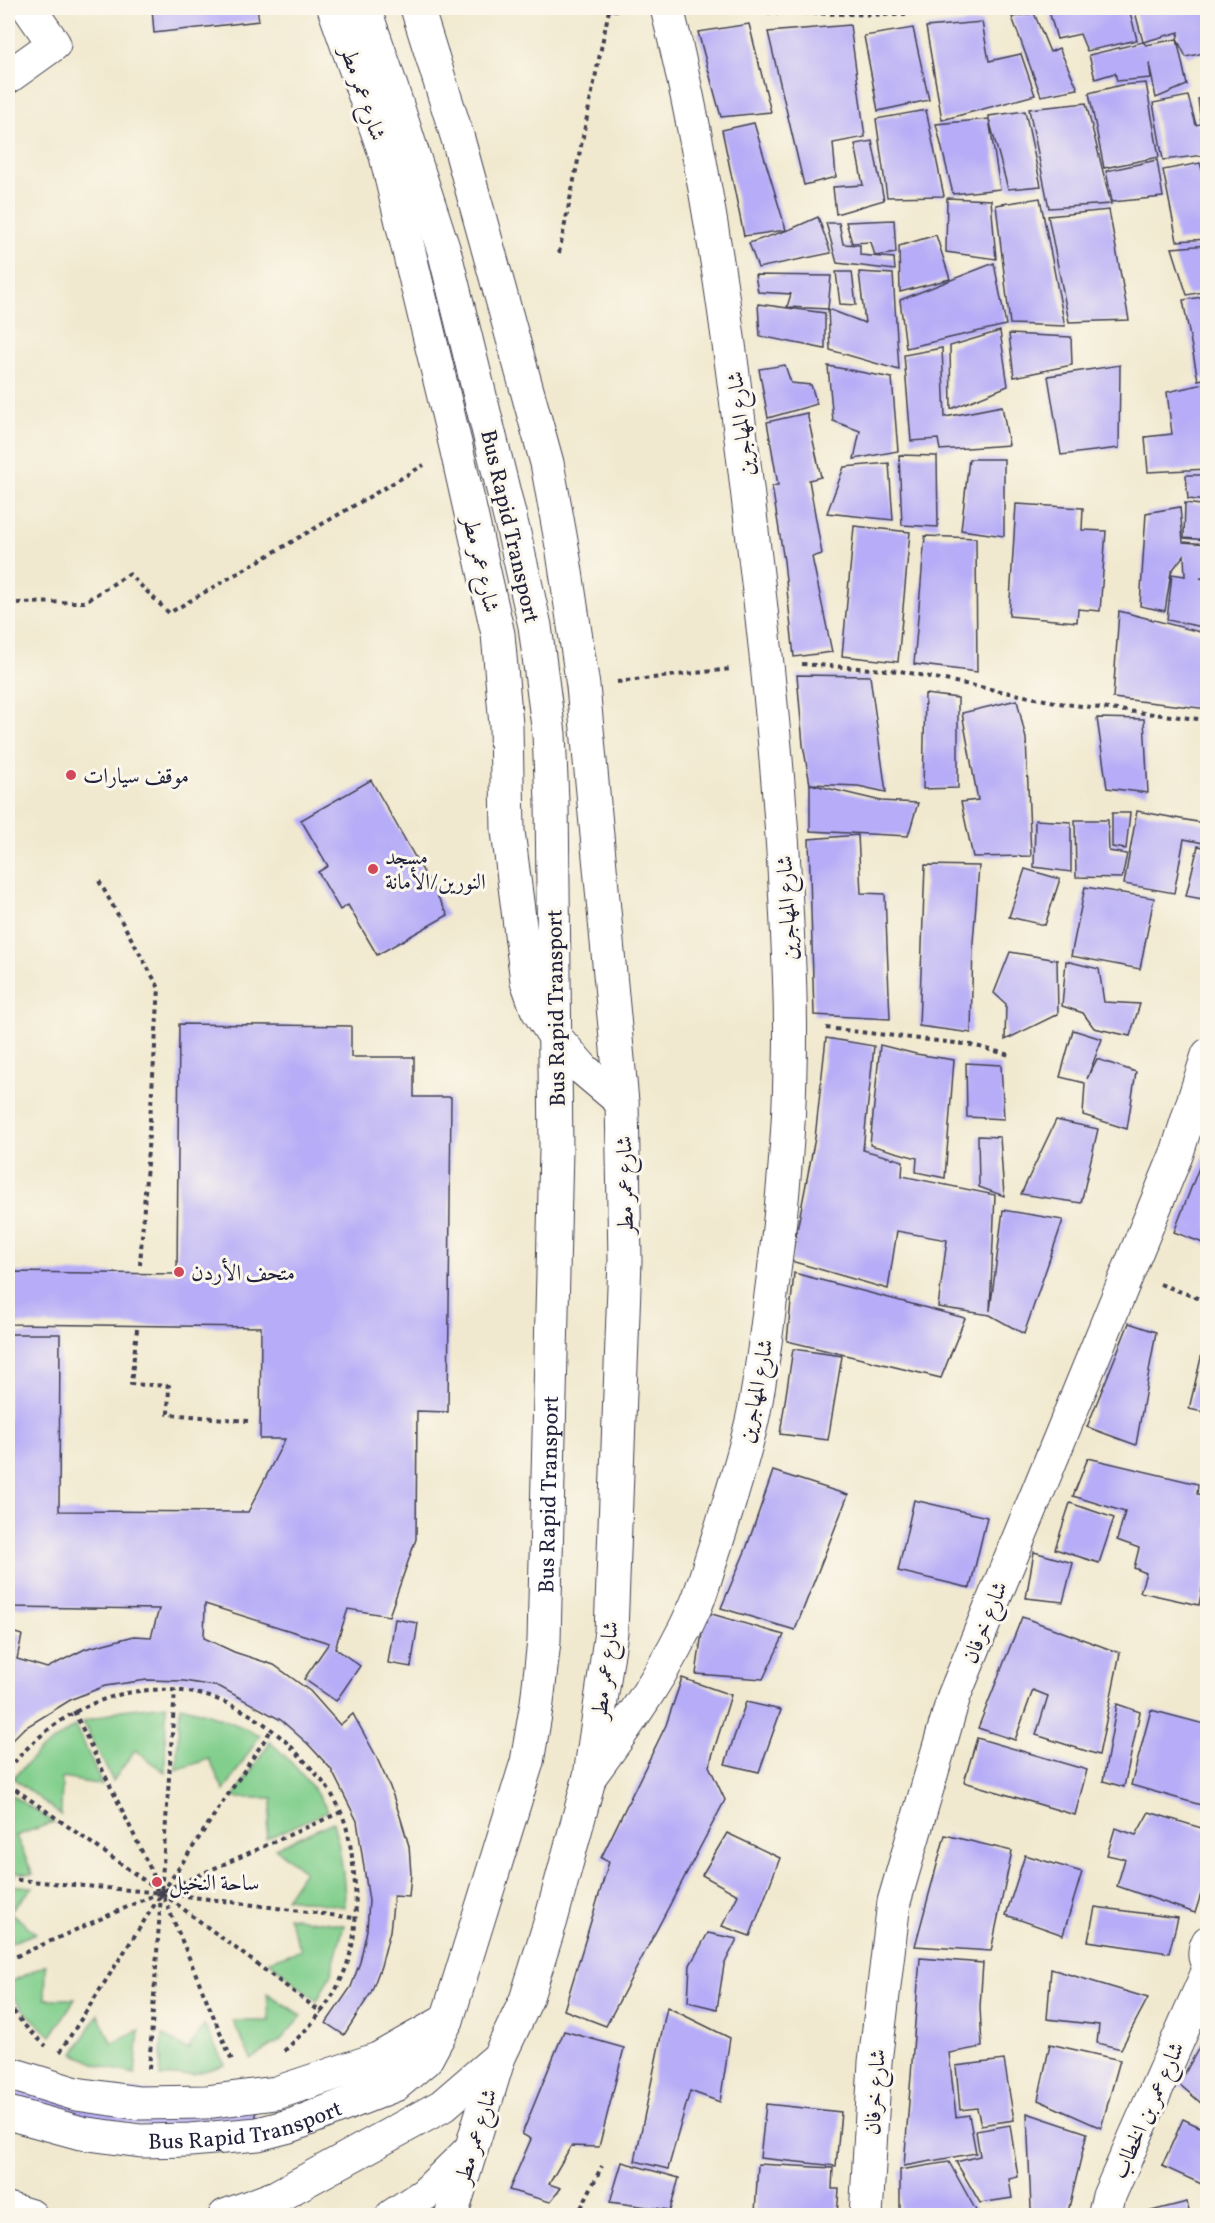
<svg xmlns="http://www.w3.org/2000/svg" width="1215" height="2223" font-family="Vollkorn,Amiri,serif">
  <rect width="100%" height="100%" fill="#fbf7ec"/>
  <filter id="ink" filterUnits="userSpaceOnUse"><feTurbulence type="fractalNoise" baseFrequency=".0167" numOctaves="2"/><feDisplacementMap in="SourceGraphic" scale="12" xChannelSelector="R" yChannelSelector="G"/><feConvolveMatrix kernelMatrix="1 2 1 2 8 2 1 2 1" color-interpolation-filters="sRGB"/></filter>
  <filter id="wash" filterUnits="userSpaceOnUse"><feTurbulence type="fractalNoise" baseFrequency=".008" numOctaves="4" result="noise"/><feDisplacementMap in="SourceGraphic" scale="24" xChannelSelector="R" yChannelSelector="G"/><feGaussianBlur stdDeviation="1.35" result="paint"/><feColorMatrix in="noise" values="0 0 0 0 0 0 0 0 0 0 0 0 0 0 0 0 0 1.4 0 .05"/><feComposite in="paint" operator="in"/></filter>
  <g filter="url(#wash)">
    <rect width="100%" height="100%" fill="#f1e9cf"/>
    <!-- green -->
    <g fill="#82cf8d" stroke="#527864" stroke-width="1.5">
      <path d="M166,1705L165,1772L135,1750L113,1781L83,1722L121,1710Z"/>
      <path d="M180,1706C208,1712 234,1723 260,1735L224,1791L209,1759L176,1770Z"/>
      <path d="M76,1725L102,1785L62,1778L61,1815L13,1778L37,1753Z"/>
      <path d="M270,1742C294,1763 312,1784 328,1811L266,1839L273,1798H233Z"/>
      <path d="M8,1793L54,1822L16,1836L33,1874L8,1872Z"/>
      <path d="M333,1822C341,1851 345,1877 345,1907L286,1898L304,1871L275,1848Z"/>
      <path d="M8,1885L33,1887L10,1912L36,1933L8,1944Z"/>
      <path d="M288,1917L344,1925L331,1974L317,2001L269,1961L301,1950Z"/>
      <path d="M46,1965L45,1999H75L51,2036C39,2024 7,1999 8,1983Z"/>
      <path d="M267,1993L302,2016L280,2041L251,2059L233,2021H269Z"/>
      <path d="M98,2014L112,2044L139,2030L135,2074L104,2067L74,2054Z"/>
      <path d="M204,2025L225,2065L193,2074L160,2077L162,2035L188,2050Z"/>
    </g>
    <g id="blocks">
      <!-- building -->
      <g fill="#b6acf7">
        <path d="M152,8H257L259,21L154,33Z"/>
        <path d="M1069,8H1129L1137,40L1087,51L1080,34L1057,39L1049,11Z"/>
        <path d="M1134,8H1208V52L1186,57L1177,39L1187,85L1156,98L1149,63L1151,78L1117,81L1115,73L1095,79L1089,55L1143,42L1146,45L1177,39L1179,32L1143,42Z"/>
        <path d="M1034,13L1050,52L1059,48L1078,89L1041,96L1012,17Z"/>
        <path d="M982,22L989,61L1021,54L1035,95L942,120L926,27Z"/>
        <path d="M749,24L771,112L721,117L698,32Z"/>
        <path d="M850,25L865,137L833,143L836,177L804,185L768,32Z"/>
        <path d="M913,28L929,100L878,111L864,36Z"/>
        <path d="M1146,83L1159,157L1104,168L1089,93L1121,85Z"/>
        <path d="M1188,96L1196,125L1201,124L1198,99L1208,98V160L1205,155L1163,160L1153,103Z"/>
        <path d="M1086,103L1111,204L1049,208L1029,109Z"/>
        <path d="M926,110L944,196L887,197L876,119Z"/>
        <path d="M1025,111L1041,186L1008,189L989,119L1000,189L953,194L936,124L989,119V116Z"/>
        <path d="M754,123L786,230L744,236L722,130Z"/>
        <path d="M872,141L884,200L836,214L833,187L863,185L855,144Z"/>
        <path d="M1157,160L1163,197L1112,202L1106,171Z"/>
        <path d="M1200,163L1208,190V239L1177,241L1163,170Z"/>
        <path d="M947,198L991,200L996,259L946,252Z"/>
        <path d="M1040,198L1065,326L1010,324L996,205Z"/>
        <path d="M1109,210L1129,320L1069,322L1048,216Z"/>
        <path d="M818,217L831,253L758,268L749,243L791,229Z"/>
        <path d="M894,220L896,253L875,256L871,242L852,243L846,222Z"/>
        <path d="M826,223H839L843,244L860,245V255L894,258L895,270L837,263Z"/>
        <path d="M936,235L950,279L900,292L899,246Z"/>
        <path d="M1208,245V291L1187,295L1172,248Z"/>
        <path d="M994,263L1006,325L906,348L900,300Z"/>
        <path d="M836,272H852L856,305L840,304Z"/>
        <path d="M859,272L893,274L899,370L830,350L828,309L787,307L791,294L758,292L755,275L831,276L828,309L865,323Z"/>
        <path d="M1208,296V378L1198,380L1183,300Z"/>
        <path d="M758,304L825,313V349L760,336Z"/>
        <path d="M1000,331L1008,386L951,409L950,346Z"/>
        <path d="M1009,334L1071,337L1072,365L1014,377Z"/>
        <path d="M942,348L945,417L1002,406L1009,445L940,450L938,439L911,441L904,355Z"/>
        <path d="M785,365L791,383L811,385L817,404L768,418L759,369Z"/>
        <path d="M1120,365L1119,448L1061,455L1048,376Z"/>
        <path d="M828,366L892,378L898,451L854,459L860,431L833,421Z"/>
        <path d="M1208,383V469L1148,472L1145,437L1172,434L1167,392Z"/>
        <path d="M807,413L821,477L809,480L822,554L812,557L832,652L794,657L784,561L772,486L778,485L767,422Z"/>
        <path d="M899,455L937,456L938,527L902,525Z"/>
        <path d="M969,459H1004V536L961,530Z"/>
        <path d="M889,463L893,520L827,513L844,467Z"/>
        <path d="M1186,475H1208V501L1188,499Z"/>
        <path d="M1185,503L1208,506V540L1184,538Z"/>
        <path d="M1016,504L1083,508L1082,530L1106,531L1100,611L1078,609L1077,622L1009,616Z"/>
        <path d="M1180,507L1183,542L1208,544V579L1200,578L1208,580V628L1167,620L1172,574L1185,576L1184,555L1171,572L1165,611L1140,606L1146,513Z"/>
        <path d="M854,526L910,532L898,662L842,656Z"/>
        <path d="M925,536L976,538L977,672L914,664Z"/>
        <path d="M1119,611L1208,634V709L1113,698Z"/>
        <path d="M797,675L870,676L886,792L858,786L810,784L803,745Z"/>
        <path d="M925,694L958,698V788L923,789Z"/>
        <path d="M1017,700L1026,739L1031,856L973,857L961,802L978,800L962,713Z"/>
        <path d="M1097,718L1144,719L1148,793L1107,788Z"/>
        <path d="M371,780L448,915L377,955L348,905L340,910L318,872L328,866L301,820Z"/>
        <path d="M810,784L881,801L918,803L908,836L810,831Z"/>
        <path d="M1137,811L1208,824V844L1184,839L1174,893L1124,884Z"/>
        <path d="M1112,813H1130L1126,849L1112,847Z"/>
        <path d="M1035,820L1071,822V872L1034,867Z"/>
        <path d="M1075,820H1108L1109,851L1127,854L1122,878L1076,877Z"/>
        <path d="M858,835L861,893L885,894L890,1019L814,1015L809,839Z"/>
        <path d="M1198,846L1208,848V900L1186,896Z"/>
        <path d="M925,865L979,866L973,942L971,1033L919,1026Z"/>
        <path d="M1025,869L1060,879L1045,925L1009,917Z"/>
        <path d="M1085,887L1154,898L1140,969L1071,956Z"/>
        <path d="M1010,952L1057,960L1058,1014L1005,1040L1006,1004L994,993Z"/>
        <path d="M1066,961L1099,969L1104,1002L1140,1004L1130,1036L1094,1028L1083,1013L1062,1006Z"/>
        <path d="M179,1024L351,1026V1057H414V1097H451L448,1412L417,1411L416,1539L389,1616L348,1609L335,1648L360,1666L336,1701L304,1679L329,1643L205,1604L204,1638L234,1652L274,1665L310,1691L340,1725L353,1714L375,1754L390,1787L400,1816L409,1846L411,1874L409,1897L394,1896L390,1931L381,1966L371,1993L344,2035L326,2023L351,1987L360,1962L367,1930L369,1901L357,1821L331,1769L308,1744L281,1720L220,1687L184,1681L147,1680L105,1686L72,1699L23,1729L8,1744V1631L22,1635L17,1659L47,1668L85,1649L134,1636L151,1637L159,1609L8,1607V1334H60L59,1511L248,1512L285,1439H260L261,1327L8,1324V1272L177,1274Z"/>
        <path d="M1073,1030L1102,1039L1087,1079L1097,1059L1136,1072L1127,1129L1083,1115L1085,1083L1060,1077Z"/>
        <path d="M826,1038L874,1046L863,1150L903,1161L902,1176L995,1195L990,1311L1003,1210L1063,1220L1024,1334L990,1315L938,1307L947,1240L897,1231L888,1289L791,1261L815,1138Z"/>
        <path d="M880,1045L916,1054L954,1060L945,1178L916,1172L917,1158L870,1145Z"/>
        <path d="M966,1063L1001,1065L1004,1119L967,1117Z"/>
        <path d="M1056,1120L1098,1129L1081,1203L1021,1194Z"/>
        <path d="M978,1136L1000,1137L1004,1196L979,1187Z"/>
        <path d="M1205,1152H1208V1245L1174,1232Z"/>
        <path d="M794,1273L965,1318L941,1378L787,1341Z"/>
        <path d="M1129,1323L1156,1332L1136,1445L1087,1427Z"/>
        <path d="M1207,1332H1208V1413L1189,1409Z"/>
        <path d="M793,1349L842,1356L828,1440L780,1434Z"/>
        <path d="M1088,1458L1198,1484L1197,1494L1208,1496V1560L1199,1605L1140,1592L1146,1573L1134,1568L1139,1548L1117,1540L1125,1512L1073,1496Z"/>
        <path d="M773,1471L848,1495L795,1630L721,1608L746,1549Z"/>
        <path d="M914,1500L987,1517L970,1588L898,1571Z"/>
        <path d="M1070,1503L1114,1518L1099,1563L1055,1549Z"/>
        <path d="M1034,1552L1073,1563L1063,1602L1026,1598Z"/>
        <path d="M705,1612L784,1635L763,1679L696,1674Z"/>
        <path d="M1022,1617L1120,1653L1099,1755L1036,1735L1048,1696L1033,1690L1015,1740L978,1728Z"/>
        <path d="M395,1619L418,1623L411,1667L388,1663Z"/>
        <path d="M682,1678L731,1695L709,1766L725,1800L606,2026L564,2010L609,1862L601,1858L666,1725Z"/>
        <path d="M746,1702L781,1710L759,1772L725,1764Z"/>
        <path d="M1117,1704L1140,1712L1124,1787L1103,1781Z"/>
        <path d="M1151,1710L1208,1725V1807L1131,1785Z"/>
        <path d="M977,1738L1087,1770L1075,1815L964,1782Z"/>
        <path d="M1149,1812L1208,1830V1872L1195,1913L1117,1886L1125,1859L1107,1855L1115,1828L1136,1835Z"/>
        <path d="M727,1833L780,1858L750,1936L722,1926L738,1895L702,1875Z"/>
        <path d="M945,1835L1012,1851L991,1951L915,1946Z"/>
        <path d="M1025,1855L1082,1872L1063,1935L1006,1915Z"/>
        <path d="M1095,1907L1178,1918L1169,1953L1088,1941Z"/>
        <path d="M708,1933L737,1939L724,1965L717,2009L688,2002L690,1965Z"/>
        <path d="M920,1958L983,1963L980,2007L982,2047L949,2053L956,2117L969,2115L976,2153L904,2166Z"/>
        <path d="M1051,1969L1148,1998L1121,2049L1097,2043L1099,2025L1047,2019Z"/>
        <path d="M667,2007L730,2038L720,2102L690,2091L668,2169L635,2161Z"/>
        <path d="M564,2031L624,2048L599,2147L571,2146L549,2184L561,2188L550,2202L509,2190L531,2139L522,2134Z"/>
        <path d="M1208,2031V2109L1179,2084Z"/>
        <path d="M1050,2044L1120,2060L1101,2128L1038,2100Z"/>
        <path d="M1004,2060L1014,2120L981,2125L977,2108L960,2110L956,2066Z"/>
        <path d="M8,2080L254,2100L257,2125L192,2133L8,2106Z"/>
        <path d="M766,2104L841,2112L836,2166L760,2158Z"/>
        <path d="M1027,2113L1087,2133L1067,2216H1037L1031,2209Z"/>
        <path d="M1183,2119L1208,2131V2187L1162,2166Z"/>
        <path d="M1010,2125L1018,2177L1009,2179L1012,2198L980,2203L956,2162L980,2156L976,2131Z"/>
        <path d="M622,2162L679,2178L670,2210L610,2202Z"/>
        <path d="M949,2162L979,2216H945L944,2209L900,2212V2170Z"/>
        <path d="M758,2164L833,2168L832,2189H839L837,2216L755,2213Z"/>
        <path d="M1187,2202L1190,2216H1135V2215Z"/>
      </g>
    </g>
  </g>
  <g filter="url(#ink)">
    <use href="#blocks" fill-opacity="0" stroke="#414051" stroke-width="1.5"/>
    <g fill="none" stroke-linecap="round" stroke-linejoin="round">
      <!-- minor casing -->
      <g stroke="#414051" stroke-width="35">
        <g id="minor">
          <path d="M8,77L54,44L29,8"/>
          <path d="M590,1776C630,1722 669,1666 696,1605C704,1586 709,1564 716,1544C729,1504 742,1463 752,1421C761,1380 766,1337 771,1295C781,1219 789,1144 790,1068C792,1007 788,946 785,885C779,775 768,666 755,557C734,373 712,188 667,8"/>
          <path d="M1208,1942C1204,1950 1203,1956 1208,1964"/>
          <path d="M8,2073L76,2094L139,2103L206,2102L276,2093L378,2059L447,2020"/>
          <path id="s1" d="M8,2113L81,2133L141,2141L190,2140L258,2134L293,2125L395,2085L426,2059L447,2020L527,1762L537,1703L544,1641L556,1149L552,801L549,734L535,626L516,542L445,254L385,68L364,8"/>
          <path d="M8,2209L31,2216"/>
          <path d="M225,2216L276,2197L442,2106L499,2057"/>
          <path d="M392,2216L425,2194L471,2149"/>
          <path d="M866,2216L875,2062L894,1902L954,1696L1177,1153L1208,1055"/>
          <path d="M1104,2216L1109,2196L1208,1972"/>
        </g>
      </g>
      <!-- major casing -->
      <g stroke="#414051" stroke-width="35">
        <g id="major">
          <path d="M334,8L386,156L456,447L498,634L506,725L508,831L527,981L537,1009L555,1037L584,1070L622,1102"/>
          <path d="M417,8L458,139L547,463L563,552L583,686L622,1102L625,1260L611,1632L590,1776L551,1920L526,2000L499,2057L451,2216"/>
        </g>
      </g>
      <!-- path -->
      <g stroke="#414051" stroke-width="4" stroke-dasharray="4.5 4.5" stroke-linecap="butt">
        <path d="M704,11L895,15L962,8"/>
        <path d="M559,253L609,10H633"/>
        <path d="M8,603L84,602L129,574L169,613L424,465"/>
        <path d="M802,664L900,671L1065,704L1208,720"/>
        <path d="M617,682L731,669"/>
        <path d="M99,881L159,988L140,1265"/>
        <path d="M826,1028L972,1045L1010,1055"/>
        <path d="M1160,1284L1208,1302"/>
        <path d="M137,1329L131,1384L169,1386L168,1414L248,1421"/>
        <path d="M74,1711L162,1893L233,2063"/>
        <path d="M8,1770C85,1672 211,1660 298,1754C314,1771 332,1790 341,1812C349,1830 352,1854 354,1874C362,1953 343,1998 284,2051"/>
        <path d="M8,1784L162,1893L322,2013"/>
        <path d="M8,1879L162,1893L354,1918"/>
        <path d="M8,1960L341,1812"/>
        <path d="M8,2004L24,2025L46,2046"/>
        <path d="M60,2052L162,1893L272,1729"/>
        <path d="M149,2069L175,1690"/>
        <path d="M577,2216L602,2166"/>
      </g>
      <!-- minor -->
      <use href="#minor" stroke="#fff" stroke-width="33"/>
      <!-- major -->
      <use href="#major" stroke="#fff" stroke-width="33"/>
    </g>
  </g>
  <!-- markers -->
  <g fill="#d1495b" stroke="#fbf7ec" stroke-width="2">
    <circle cx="71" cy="775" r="6"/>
    <circle cx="373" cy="869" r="6"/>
    <circle cx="179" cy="1272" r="6"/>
    <circle cx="157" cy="1882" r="6"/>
  </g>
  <g text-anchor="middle" stroke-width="6" stroke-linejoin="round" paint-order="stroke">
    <!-- street labels -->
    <g font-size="22" fill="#22223b" stroke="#fbf7ec">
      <text transform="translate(364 93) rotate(71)" y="8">شارع عمر مطر</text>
      <text transform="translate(740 424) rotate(-97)" y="8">شارع المهاجرين</text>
      <text transform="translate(511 526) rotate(77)" y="8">Bus Rapid Transport</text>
      <text transform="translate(482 564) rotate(77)" y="8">شارع عمر مطر</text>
      <text transform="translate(786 908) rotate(-93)" y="8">شارع المهاجرين</text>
      <text transform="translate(555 1008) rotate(-91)" y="8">Bus Rapid Transport</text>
      <text transform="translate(624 1185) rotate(-91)" y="8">شارع عمر مطر</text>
      <text transform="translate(755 1391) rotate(-79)" y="8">شارع المهاجرين</text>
      <text dy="8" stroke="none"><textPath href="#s1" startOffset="1023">Bus Rapid Transport</textPath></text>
      <text transform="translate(984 1622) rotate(-68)" y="8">شارع خرفان</text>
      <text transform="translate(604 1670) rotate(-83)" y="8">شارع عمر مطر</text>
      <text transform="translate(874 2092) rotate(-86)" y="8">شارع خرفان</text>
      <text transform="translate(1147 2110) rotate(-66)" y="8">شارع عمر بن الخطاب</text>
      <text dy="8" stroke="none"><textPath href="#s1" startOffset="242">Bus Rapid Transport</textPath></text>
      <text transform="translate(475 2136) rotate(-73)" y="8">شارع عمر مطر</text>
    </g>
    <!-- poi labels -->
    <g font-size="22" fill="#22223b" stroke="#fbf7ec" text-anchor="start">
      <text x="83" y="783">موقف سيارات</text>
      <text x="385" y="864">مسجد<tspan x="385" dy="25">النورين/الأمانة</tspan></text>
      <text x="191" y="1280">متحف الأردن</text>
      <text x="169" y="1890">ساحة النخيل</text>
    </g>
  </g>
  <!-- margin -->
  <rect width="1215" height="2223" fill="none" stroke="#fbf7ec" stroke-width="30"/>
</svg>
